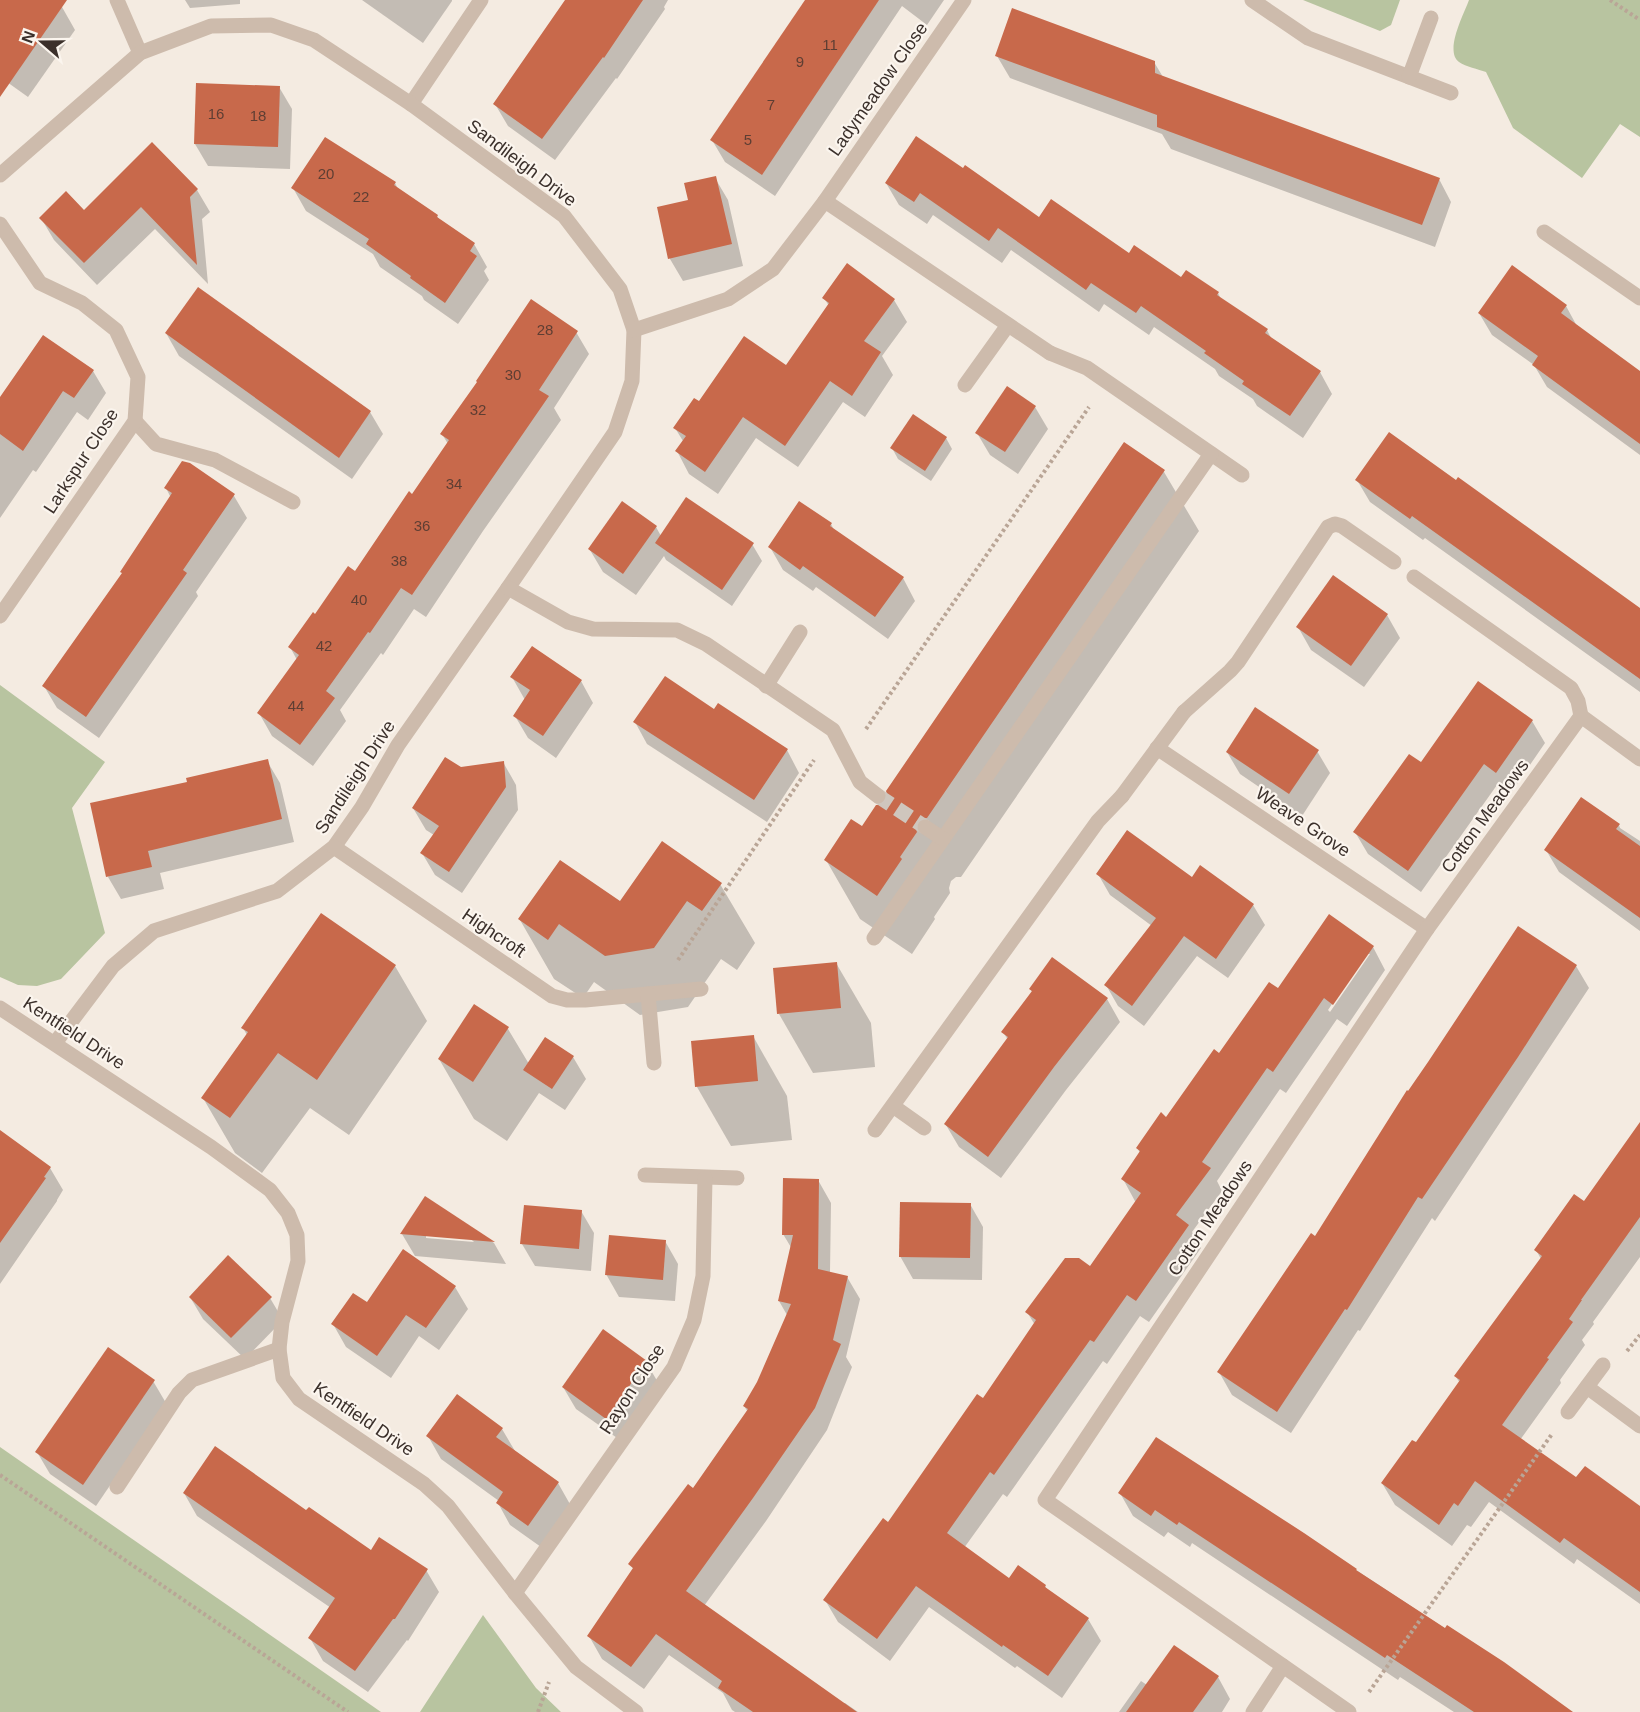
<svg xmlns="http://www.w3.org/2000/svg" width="1640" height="1712" font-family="Helvetica,sans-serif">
  <rect width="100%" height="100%" fill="#f4ebe1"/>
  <!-- green -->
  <g fill="#b8c4a0">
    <path d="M1303,0H1400L1391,25L1380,31Z"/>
    <path d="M1469,0H1640V137L1620,124L1582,178L1513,128L1486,72C1478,69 1466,67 1459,62C1444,51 1464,14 1469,0Z"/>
    <path d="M0,685L105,762L72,808L105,933L61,979L37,986L18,985L0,977Z"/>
    <path d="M0,1447L381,1712H0Z"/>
    <path d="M483,1615L536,1688L561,1712H420Z"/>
  </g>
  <!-- shadow -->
  <g fill="#0003" fill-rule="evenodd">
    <path d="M0,0H52L62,7L75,30L28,97L0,77Z"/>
    <path d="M185,0H240V4L190,8Z"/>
    <path d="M362,0H452V1L423,43Z"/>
    <path d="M567,0H668L664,7L665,9L617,79L616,78L555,160L508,126L495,104Z"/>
    <path d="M806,0H944L927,25L902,6L775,196L725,162L712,140Z"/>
    <path d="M997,56L1154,62L1163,77L1439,179L1451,202L1435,247L1171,149L1162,134L1010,78Z"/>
    <path d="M198,84L279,87L292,109L290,169L208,166L195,144Z"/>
    <path d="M715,178L728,200L743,266L683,281L670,259L659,208L689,201Z"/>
    <path d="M395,183L398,189L437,216L440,221L474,244L487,267L484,271L489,280L458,324L424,300L422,296L380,267L373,254L306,211L293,188Z"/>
    <path d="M886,183L1039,219L1129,255L1182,279L1218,293L1221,299L1267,330L1272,340L1320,372L1332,394L1303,438L1257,406L1253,399L1219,376L1215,369L1154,327L1149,335L1104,304L1099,312L1011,250L1002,263L933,215L927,224L899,205Z"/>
    <path d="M197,190L210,212L202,219L208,284L155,229L97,285L54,240L41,218L84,212Z"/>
    <path d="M824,298L894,300L907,322L882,356L893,375L865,417L843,402L798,467L756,438L718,494L689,474L677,451L683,441L675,428L699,403L787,367L829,306Z"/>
    <path d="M1566,306L1578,328L1640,373V455L1547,387L1534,365L1492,335L1479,313Z"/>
    <path d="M576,332L589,354L554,408L561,420L483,531L426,617L414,609L383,655L381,653L340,710L346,721L313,766L272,736L259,713L297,660L290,647L315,616L355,573L413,496L448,444L442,434Z"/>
    <path d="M166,333L370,412L383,434L352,479L179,356Z"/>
    <path d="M93,371L106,393L88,420L77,412L36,472L33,470L0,518V400Z"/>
    <path d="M1035,407L1048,429L1018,474L990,455L977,433Z"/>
    <path d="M946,438L952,449L931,481L898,459L892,448Z"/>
    <path d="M1124,444L1164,472L1199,531L961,877H956L951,881L949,888L950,893L934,917L935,919L912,954L860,919L826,860L862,828L887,802Z"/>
    <path d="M1357,480L1456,482L1640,610V692L1425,538L1423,540L1370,502Z"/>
    <path d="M166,488L234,496L247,518L196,592L198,596L99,738L57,708L44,686L123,574L171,498Z"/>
    <path d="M831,524L834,530L903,578L915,601L888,639L816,587L813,591L783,570L770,547Z"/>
    <path d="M656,527L661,536L752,544L762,561L732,606L666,560L664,556L636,595L603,572L590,550Z"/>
    <path d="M1333,577L1387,615L1400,638L1364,687L1311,650L1298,627Z"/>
    <path d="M512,677L581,681L593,703L556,758L528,738L515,716L525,700Z"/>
    <path d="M715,711L787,750L799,773L767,822L647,744L635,722Z"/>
    <path d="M1532,721L1545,743L1510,794L1497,785L1421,892L1368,854L1355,832L1422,765Z"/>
    <path d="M1317,751L1330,773L1302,816L1240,774L1227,752Z"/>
    <path d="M267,761L280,783L294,842L160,873L164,889L121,899L108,877L189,783Z"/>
    <path d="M503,762L516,785L518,810L462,893L435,875L422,853L434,835L426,830L413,808L461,769Z"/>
    <path d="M1619,825L1620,828L1640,841V931L1559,872L1546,850Z"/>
    <path d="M1098,874L1193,879L1253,905L1265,925L1228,978L1197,956L1144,1026L1118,1006L1106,985L1152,926L1110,895Z"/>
    <path d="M720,884L755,943L737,970L721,959L688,1007L640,1015L594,982L583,998L554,979L520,920L620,903Z"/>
    <path d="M1518,928L1576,966L1589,988L1435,1221L1432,1218L1360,1331L1358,1330L1291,1433L1232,1395L1219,1372L1315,1238Z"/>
    <path d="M1373,947L1385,970L1347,1026L1337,1019L1286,1093L1280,1089L1217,1181L1222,1191L1192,1232L1201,1248L1149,1322L1140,1316L1107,1364L1103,1361L1007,1497L1003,1494L964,1548L1009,1580L1045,1586L1048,1591L1088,1619L1101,1641L1062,1698L1017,1666L1015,1668L929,1607L890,1661L838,1622L825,1600L888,1524L983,1400L1035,1325L1027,1312L1091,1268L1136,1203L1123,1179L1141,1154L1137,1148L1167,1119L1220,1055L1278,990ZM1366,954H1370L1330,1012L1328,1010Z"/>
    <path d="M1053,959L1107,999L1120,1022L1066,1090L1001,1178L959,1147L946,1125L1008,1040L1003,1032L1033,993L1030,989Z"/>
    <path d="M836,963L871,1023L875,1067L813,1073L779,1014Z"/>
    <path d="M395,966L427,1021L349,1135L310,1108L262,1173L235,1153L203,1098L247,1035L243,1028Z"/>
    <path d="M474,1006L508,1029L529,1064L573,1057L586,1079L565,1110L539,1093L507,1141L474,1119L439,1059Z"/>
    <path d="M753,1036L787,1096L792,1140L731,1146L697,1087L692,1042Z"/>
    <path d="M1640,1127V1257L1593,1322L1594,1324L1582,1340L1585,1345L1560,1380L1561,1383L1520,1440L1640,1523V1604L1577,1559L1574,1564L1489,1502L1471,1527L1467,1525L1452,1546L1395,1505L1382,1483L1416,1444L1460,1383L1456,1377L1541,1259L1536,1250L1584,1203Z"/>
    <path d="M0,1152L50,1168L63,1190L57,1200V1201L0,1284Z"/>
    <path d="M818,1180L831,1203L830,1273L847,1277L860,1299L846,1357L852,1367L827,1430L766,1521L704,1606L843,1704L845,1703L858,1712H735L732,1710L723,1693L669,1655L644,1689L602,1659L589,1636L634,1570L630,1564L694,1490L748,1412L744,1406L759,1382L787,1315L779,1301L792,1249L783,1234Z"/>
    <path d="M426,1198L494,1243L506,1264L415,1256L402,1234ZM426,1235L471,1239L474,1242L426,1238Z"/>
    <path d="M970,1204L983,1227L982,1280L913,1279L900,1256Z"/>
    <path d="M581,1211L594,1233L591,1271L535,1266L522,1244Z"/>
    <path d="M665,1241L678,1264L675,1301L619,1297L606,1274Z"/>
    <path d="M455,1287L468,1309L439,1350L419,1336L391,1378L346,1347L333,1324L367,1304Z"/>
    <path d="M190,1297L270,1298L283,1320L245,1359L203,1319Z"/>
    <path d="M646,1362L659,1384L620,1440L576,1409L563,1387Z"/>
    <path d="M153,1381L166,1403L96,1506L50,1474L37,1452Z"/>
    <path d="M502,1429L515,1451L558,1483L571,1506L541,1547L510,1525L498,1503L499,1501L441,1459L428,1436Z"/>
    <path d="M184,1493L307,1512L371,1552L426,1570L439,1592L408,1641L407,1640L368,1692L323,1661L310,1638L331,1608L197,1516Z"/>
    <path d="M1120,1493L1356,1570L1572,1712H1454L1400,1677L1398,1680L1192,1543L1190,1547L1168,1532L1164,1537L1133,1516Z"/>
    <path d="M1218,1677L1230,1699L1222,1712H1119L1141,1681L1147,1685Z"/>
  </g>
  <!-- building -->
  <g fill="#c8694b">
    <path d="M0,0H67L0,97Z"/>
    <path d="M565,0H643L604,58L603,57L542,139L493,104Z"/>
    <path d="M805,0H879L762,175L710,140Z"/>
    <path d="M1012,8L1155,61V73L1440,178L1422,225L1157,127V115L995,56Z"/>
    <path d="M196,83L280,86L278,147L194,144Z"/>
    <path d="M916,136L963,168L965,165L1039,217L1051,199L1129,253L1134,245L1181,277L1186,270L1219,292L1217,295L1268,329L1265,333L1321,371L1290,416L1242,384L1244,381L1204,353L1206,351L1141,306L1136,313L1091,283L1086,290L998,228L989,241L920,193L914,202L885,183Z"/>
    <path d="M325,137L396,182L394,185L438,215L437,217L475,243L470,251L477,256L445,303L410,278L411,276L366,244L369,239L291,188Z"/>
    <path d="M152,142L198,189L190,197L197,265L141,207L84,263L39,218L66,191L84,210Z"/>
    <path d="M716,176L732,244L668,259L657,207L688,200L684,183Z"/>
    <path d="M847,263L895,299L864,341L881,352L852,396L830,381L785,446L743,417L705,472L675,451L686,436L673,428L694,398L699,401L744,336L786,365L829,303L822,298Z"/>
    <path d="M1512,265L1567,305L1561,313L1640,371V444L1532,365L1538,356L1478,313Z"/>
    <path d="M198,287L371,411L339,458L165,333Z"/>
    <path d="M531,299L578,331L539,390L549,396L471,509L412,595L401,588L370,633L368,632L326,691L335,698L300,745L257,713L299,655L288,647L313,612L315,614L348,566L355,571L409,491L412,494L449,440L440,434L477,382L476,381Z"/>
    <path d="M43,335L94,370L74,398L63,391L23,451L0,434V397Z"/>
    <path d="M1007,386L1036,406L1005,452L975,433Z"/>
    <path d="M913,414L947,437L925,471L890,448Z"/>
    <path d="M1389,432L1456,480L1458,477L1640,608V679L1412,516L1410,519L1355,480Z"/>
    <path d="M1124,442L1165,470L927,818H921L917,821L915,827L917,832L900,857L902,859L877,896L824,860L851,819L862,826L876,805H881L886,801L888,797L886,791Z"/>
    <path d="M182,461L190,463L235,494L183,570L187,573L86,717L42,686L122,573L120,572L172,493L164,488Z"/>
    <path d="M686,497L754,543L722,590L655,543Z"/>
    <path d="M622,501L657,526L623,574L588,549Z"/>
    <path d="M799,501L832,523L830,526L904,577L875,617L803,566L800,570L768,547Z"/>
    <path d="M1333,575L1388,614L1351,666L1296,627Z"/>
    <path d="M532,646L582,680L543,736L513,716L530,690L510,677Z"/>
    <path d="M665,676L714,709L718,703L788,749L754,800L633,722Z"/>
    <path d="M1478,681L1533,720L1496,773L1484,764L1408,871L1353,832L1409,754L1421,762Z"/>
    <path d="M1255,707L1319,750L1289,794L1226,752Z"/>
    <path d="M445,757L461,767L504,761L506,787L449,872L420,853L439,826L412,808Z"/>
    <path d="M268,759L282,819L148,851L152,867L106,877L90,803L187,782L186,778Z"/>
    <path d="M1581,797L1620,824L1616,829L1640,846V918L1544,850Z"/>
    <path d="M1127,830L1192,877L1200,865L1254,904L1216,959L1184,936L1132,1006L1104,985L1156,918L1096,874Z"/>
    <path d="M662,841L722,883L702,911L687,901L654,948L605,956L559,924L548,940L518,919L560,860L620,901Z"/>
    <path d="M321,913L396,965L317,1080L278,1053L230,1118L201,1098L248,1032L241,1028Z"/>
    <path d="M1329,914L1374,946L1333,1005L1324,998L1273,1072L1267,1068L1202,1162L1211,1168L1176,1215L1189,1225L1136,1301L1127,1295L1094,1342L1090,1340L994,1475L990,1472L947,1533L1009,1578L1018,1565L1046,1585L1045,1587L1089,1618L1048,1676L1003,1645L1002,1647L916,1586L877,1639L823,1600L883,1518L888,1522L977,1394L983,1398L1036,1320L1025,1312L1065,1258H1079L1090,1266L1141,1193L1121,1179L1140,1151L1136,1148L1161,1112L1166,1117L1214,1049L1219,1053L1269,982L1278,988Z"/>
    <path d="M1518,926L1577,965L1518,1057L1422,1199L1418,1197L1347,1310L1345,1309L1277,1412L1217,1372L1311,1233L1315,1236L1407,1090L1408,1091L1428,1062Z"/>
    <path d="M1052,957L1108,998L1054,1067L988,1157L944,1124L1008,1037L1001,1032L1032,991L1029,989Z"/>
    <path d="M837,962L841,1008L777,1014L773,968Z"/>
    <path d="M474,1004L509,1027L473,1082L438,1059Z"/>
    <path d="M754,1035L758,1081L695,1087L691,1041Z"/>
    <path d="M545,1037L574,1056L552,1089L523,1070Z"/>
    <path d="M1640,1122V1217L1581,1300H1582L1569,1319L1573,1322L1547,1358L1549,1359L1502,1425L1576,1477L1585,1466L1640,1506V1592L1564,1538L1560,1543L1475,1481L1458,1506L1454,1503L1439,1525L1381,1483L1412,1440L1416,1442L1460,1380L1454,1376L1542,1256L1534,1250L1574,1194L1584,1201Z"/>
    <path d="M0,1130L51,1167L44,1177L46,1178L0,1243Z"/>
    <path d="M783,1178L819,1179L818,1269L848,1276L833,1340L841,1344L815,1408L753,1498L686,1591L857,1712H753L718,1688L722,1681L656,1634L631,1667L587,1636L633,1568L628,1564L688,1484L693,1488L748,1409L743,1406L757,1382L791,1304L778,1301L793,1235H782Z"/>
    <path d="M425,1196L495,1242L400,1234Z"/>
    <path d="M900,1202L971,1203L970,1258L899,1257Z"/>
    <path d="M524,1205L582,1210L579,1249L520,1244Z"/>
    <path d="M609,1235L666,1240L663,1280L605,1275Z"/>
    <path d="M403,1249L456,1286L426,1328L406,1315L377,1356L331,1324L353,1293L367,1302Z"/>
    <path d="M228,1255L272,1297L231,1338L189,1297Z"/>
    <path d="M603,1329L647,1361L606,1419L562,1387Z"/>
    <path d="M108,1347L155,1380L83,1485L35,1452Z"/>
    <path d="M457,1394L503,1428L496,1437L559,1482L528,1526L496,1503L503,1492L426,1436Z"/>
    <path d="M1156,1437L1304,1533L1357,1569L1356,1570L1445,1628L1447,1625L1504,1662L1573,1712H1474L1387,1655L1385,1658L1179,1522L1177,1525L1155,1510L1151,1516L1118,1493Z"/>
    <path d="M215,1446L306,1510L309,1507L371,1550L379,1537L428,1569L395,1619H393L355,1671L308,1638L335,1598L183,1493Z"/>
    <path d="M1174,1645L1219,1676L1193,1712H1126Z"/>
  </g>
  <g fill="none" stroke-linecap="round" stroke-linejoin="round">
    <!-- street-tunnel -->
    <path stroke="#cfc6bd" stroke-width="15" stroke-dasharray="15 8" stroke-linecap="butt" d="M878,796L925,827"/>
    <!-- path -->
    <g stroke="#b9a596" stroke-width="4" stroke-dasharray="3 3" stroke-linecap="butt">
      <path d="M1610,0L1640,20"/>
      <path d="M866,729L1089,407"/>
      <path d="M678,960L814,760"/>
      <path d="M1627,1351L1640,1335"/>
      <path d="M0,1475L348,1712"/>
      <path d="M1369,1692L1552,1434"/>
      <path d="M538,1712L549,1682"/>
    </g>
    <!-- lane -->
    <g stroke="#cdbbac" stroke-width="15">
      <path d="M1544,232L1640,298"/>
      <path d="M1050,353L1087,368L1242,475"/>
      <path d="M135,421L156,444L215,460L293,502"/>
      <path d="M1414,577L1571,688L1578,701L1581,716"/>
      <path d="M1184,712L1230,671L1238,662L1328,527L1335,524L1342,526L1394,562"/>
      <path d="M874,938L1211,454"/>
      <path d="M893,1106L924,1128"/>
      <path d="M875,1130L1098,821L1122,796"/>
      <path d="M117,1487L179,1393L192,1380L279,1349"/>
    </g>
    <!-- street -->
    <g stroke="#cdbbac" stroke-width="15">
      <path d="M117,0L140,53"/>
      <path d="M1252,0L1308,38L1451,93"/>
      <path d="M1409,77L1431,18"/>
      <path d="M411,104L481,0"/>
      <path d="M0,175L140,53L211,26L271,25L314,40L411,104L564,216L620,289L634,330L632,381L615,432L508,588L398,745L362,807L334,847L277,891L154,931L113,966L55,1043"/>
      <path d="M825,201L1050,353"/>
      <path d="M0,224L40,283L82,303L116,330L138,377L135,421L0,616"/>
      <path d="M634,330L728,299L773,269L825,201L964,0"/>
      <path d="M965,385L1008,325"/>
      <path d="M508,588L568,622L593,629L677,630L706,644L833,730L860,782L878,796"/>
      <path d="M766,686L800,632"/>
      <path d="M1157,748L1427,929"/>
      <path d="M1122,796L1184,712"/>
      <path d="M925,827L943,839"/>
      <path d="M334,847L552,996L567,1000H585L701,989"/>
      <path d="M648,994L654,1063"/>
      <path d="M0,1008L211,1147L270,1190L288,1213L297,1235L298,1261L282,1322L279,1349L283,1378L299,1399L424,1484L448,1506L515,1593L576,1667L636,1712"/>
      <path d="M645,1175L737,1178"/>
      <path d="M1587,1387L1640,1426"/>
      <path d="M1568,1412L1603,1365"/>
      <path d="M515,1593L674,1367L694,1320L703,1276L705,1178"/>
      <path d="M1253,1712L1283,1666"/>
      <path d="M1349,1712L1045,1500L1427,929L1581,716L1640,759"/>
    </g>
  </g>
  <g text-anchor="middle" stroke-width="4.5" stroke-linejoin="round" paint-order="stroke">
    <!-- number labels -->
    <g font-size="15" fill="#5e3e33">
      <text x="830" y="50">11</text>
      <text x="800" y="67">9</text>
      <text x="771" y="110">7</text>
      <text x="216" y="119">16</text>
      <text x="258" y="121">18</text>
      <text x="748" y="145">5</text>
      <text x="326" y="179">20</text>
      <text x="361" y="202">22</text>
      <text x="545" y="335">28</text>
      <text x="513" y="380">30</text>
      <text x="478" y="415">32</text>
      <text x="454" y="489">34</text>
      <text x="422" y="531">36</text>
      <text x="399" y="566">38</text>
      <text x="359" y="605">40</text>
      <text x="324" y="651">42</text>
      <text x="296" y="711">44</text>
    </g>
    <!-- street labels -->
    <g font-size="18" fill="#3b302b" stroke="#fbf5ee">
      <text transform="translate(878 89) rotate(-55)" y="6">Ladymeadow Close</text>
      <text transform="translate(522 163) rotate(37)" y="6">Sandileigh Drive</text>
      <text transform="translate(81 461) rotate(-57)" y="6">Larkspur Close</text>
      <text transform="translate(355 777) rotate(-57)" y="6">Sandileigh Drive</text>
      <text transform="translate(1485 816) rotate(-54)" y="6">Cotton Meadows</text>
      <text transform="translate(1303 822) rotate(34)" y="6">Weave Grove</text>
      <text transform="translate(494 933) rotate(34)" y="6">Highcroft</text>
      <text transform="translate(74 1033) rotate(33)" y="6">Kentfield Drive</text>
      <text transform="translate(1210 1218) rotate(-56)" y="6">Cotton Meadows</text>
      <text transform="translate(632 1389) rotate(-57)" y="6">Rayon Close</text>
      <text transform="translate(364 1419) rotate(34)" y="6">Kentfield Drive</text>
    </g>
  </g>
  <!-- north arrow -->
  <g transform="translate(42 42) rotate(290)" stroke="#fbf5ee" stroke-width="4.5" paint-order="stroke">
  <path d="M0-4.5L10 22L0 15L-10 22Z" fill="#3b302b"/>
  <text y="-9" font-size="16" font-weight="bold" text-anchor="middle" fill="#3b302b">N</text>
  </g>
</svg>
